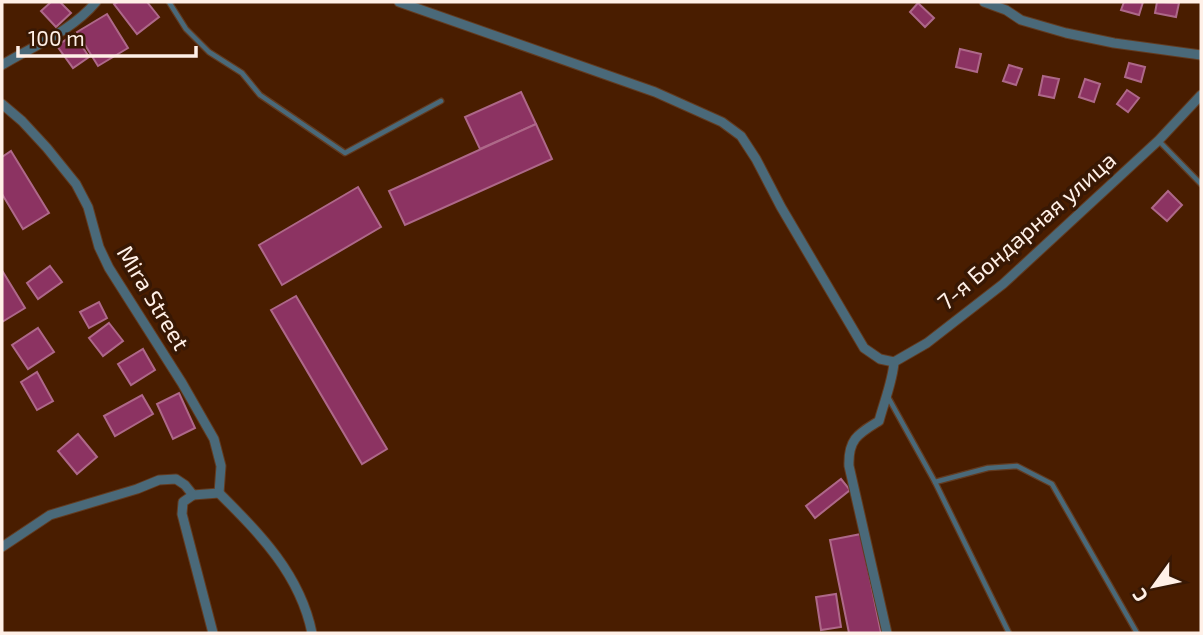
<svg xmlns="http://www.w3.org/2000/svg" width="1203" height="635" font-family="'Exo 2',sans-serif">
  <rect width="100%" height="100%" fill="#491d00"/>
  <!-- building -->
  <g fill="#8c3362" stroke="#ae6889" stroke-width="2">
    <path d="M51,2H60L71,13L56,27L41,11Z"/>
    <path d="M118,2H147L159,17L137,34L114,4Z"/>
    <path d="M1124,2H1143L1139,15L1121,10Z"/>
    <path d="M1157,2L1179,3L1176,17L1155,13Z"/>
    <path d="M918,3L934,18L925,27L910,12Z"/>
    <path d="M107,14L128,48L98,66L77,32Z"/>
    <path d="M74,34L89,57L73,68L57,46Z"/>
    <path d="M960,49L981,54L977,72L956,67Z"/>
    <path d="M1129,63L1145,67L1141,82L1125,77Z"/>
    <path d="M1009,65L1022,69L1016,85L1003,81Z"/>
    <path d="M1043,76L1059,79L1054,98L1039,95Z"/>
    <path d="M1085,79L1100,84L1094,102L1079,97Z"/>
    <path d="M1127,90L1139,98L1128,112L1117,104Z"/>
    <path d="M521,92L536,124L480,149L465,117Z"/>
    <path d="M536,124L552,159L405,225L389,191Z"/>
    <path d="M11,151L49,213L23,229L2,194V157Z"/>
    <path d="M358,187L381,227L282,285L259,245Z"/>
    <path d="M1168,191L1182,205L1167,221L1152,208Z"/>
    <path d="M50,266L62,282L38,299L27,283Z"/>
    <path d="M3,272L25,308L2,322V273Z"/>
    <path d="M296,296L387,449L362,464L271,310Z"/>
    <path d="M99,302L107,318L89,328L80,312Z"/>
    <path d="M109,323L123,341L103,356L89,338Z"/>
    <path d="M38,328L54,352L28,369L12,345Z"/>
    <path d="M143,349L155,370L131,385L118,364Z"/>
    <path d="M37,372L53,401L37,410L21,382Z"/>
    <path d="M179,393L195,428L173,439L157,404Z"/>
    <path d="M142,395L153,414L115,436L104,416Z"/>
    <path d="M78,434L97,457L77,474L58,451Z"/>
    <path d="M841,479L850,490L815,518L806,506Z"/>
    <path d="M861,534L881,633H849L830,540Z"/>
    <path d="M836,594L841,627L821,630L816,597Z"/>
  </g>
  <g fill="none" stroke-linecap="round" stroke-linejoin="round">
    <!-- service casing -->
    <g stroke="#623b20" stroke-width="7">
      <g id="service">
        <path d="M169,2L186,29L209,52L242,73L260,95L345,153L441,101"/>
        <path d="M1159,141L1201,184"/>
        <path d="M888,397L935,482L1009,633"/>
        <path d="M935,482L988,468L1017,466L1052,484L1137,633"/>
      </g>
    </g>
    <!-- minor casing -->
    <g stroke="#623b20" stroke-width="11">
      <g id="minor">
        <path d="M399,2L655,92L722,122L741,136L756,159L781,207L864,348L880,359L894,362L927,343L1003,284L1159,140L1201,95"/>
        <path d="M984,2L1006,10L1021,20L1066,33L1114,43L1201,55"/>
        <path d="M2,65C33,46 72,31 96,2"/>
        <path d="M2,104L22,121L47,148L76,184L88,207L99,247L109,268L182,383L214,439L221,466L219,493"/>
        <path d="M193,495L183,502L182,514L213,633"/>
        <path d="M2,547L50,515L137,489L159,480L176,479L185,485L193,495L219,493C260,534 300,574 312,633"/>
        <path d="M887,633L849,466C848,439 858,434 879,421C884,402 893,380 894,362"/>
      </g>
    </g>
    <!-- service -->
    <use href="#service" stroke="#4a6979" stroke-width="4.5"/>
    <!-- minor -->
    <use href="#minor" stroke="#4a6979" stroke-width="9"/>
  </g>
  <g text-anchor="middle" stroke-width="7" stroke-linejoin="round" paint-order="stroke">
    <!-- street labels -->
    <g font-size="23" fill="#fff0e7" stroke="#381804">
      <text transform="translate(1027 231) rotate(-41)" y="8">7-я Бондарная улица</text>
      <text transform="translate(153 298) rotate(59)" y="8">Mira Street</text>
    </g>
  </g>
  <!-- border -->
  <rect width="1203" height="635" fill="none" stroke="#fff0e7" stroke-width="7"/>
  <!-- north arrow -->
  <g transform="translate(1154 586) rotate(237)" stroke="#381804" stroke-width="5" paint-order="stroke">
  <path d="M0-5L12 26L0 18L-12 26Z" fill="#fff0e7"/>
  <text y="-10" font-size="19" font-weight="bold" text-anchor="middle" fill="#fff0e7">С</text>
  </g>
  <!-- scale -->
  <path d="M18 46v10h178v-10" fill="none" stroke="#fff0e7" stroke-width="3.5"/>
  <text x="28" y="46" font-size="21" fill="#fff0e7" stroke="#381804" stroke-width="5" paint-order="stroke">100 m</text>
</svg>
